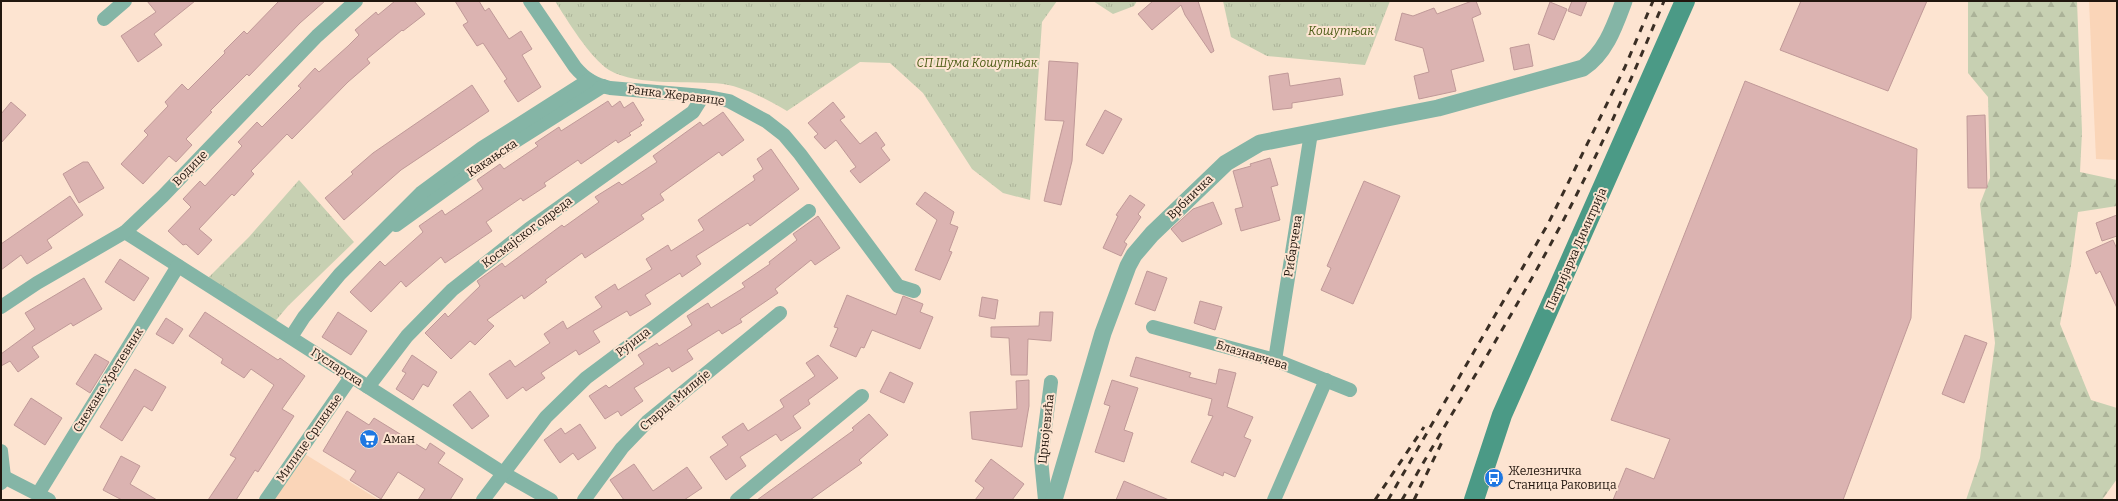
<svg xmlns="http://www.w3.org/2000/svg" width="2118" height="501" font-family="Bitter,serif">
  <defs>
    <pattern id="forest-firs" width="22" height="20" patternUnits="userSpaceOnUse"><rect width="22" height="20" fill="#c7d0b2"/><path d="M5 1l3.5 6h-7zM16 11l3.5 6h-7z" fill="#abb298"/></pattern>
    <pattern id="park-tufts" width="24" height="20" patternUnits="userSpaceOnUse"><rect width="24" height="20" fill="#c7d0b2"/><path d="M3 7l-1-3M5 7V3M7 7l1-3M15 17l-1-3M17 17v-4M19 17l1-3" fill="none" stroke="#abb298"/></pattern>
  </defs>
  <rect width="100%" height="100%" fill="#fde4d1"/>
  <!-- built -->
  <g fill="#fad5b8">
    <path d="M2089,1H2117V160L2096,159Z"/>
    <path d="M300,451L379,500H266Z"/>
  </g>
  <!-- forest -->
  <path fill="url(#forest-firs)" d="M1968,1H2077L2082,132L2080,172L2117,180V206L2078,212L2071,265L2060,324L2091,400L2117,408V479L2102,500H1966L1980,458L1995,343L1980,204L1990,178L1988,97L1968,73Z"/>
  <!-- park -->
  <g fill="url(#park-tufts)">
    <path d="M555,1H1057L1042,22L1030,200L1003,193L972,169L923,93L890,63L860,62L787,111C766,99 747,88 723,84C690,80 638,87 609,70C590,58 567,20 555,1Z"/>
    <path d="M1093,1H1137L1134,6L1113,14Z"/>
    <path d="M1223,1H1390L1365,65L1267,56L1231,37Z"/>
    <path d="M299,180L354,242L288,306L272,325L204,282L249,237Z"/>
  </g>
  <!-- building -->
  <g fill="#dbb3b1" stroke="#c09998">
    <path d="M147,1H195L154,34L162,45L138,62L121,36L156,12Z"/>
    <path d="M279,1H325L300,23L249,76L247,74L210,111L212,112L186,139L192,145L176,162L169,156L143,184L121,164L148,135L144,131L168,106L165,102L182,84L188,90L225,53L224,51L244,31L247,34Z"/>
    <path d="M395,1H414L425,14L403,31L402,30L367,59L370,63L348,82L292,139L287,134L251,171L254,174L234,196L232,194L199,229L212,240L198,255L186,244L183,245L168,231L191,207L183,199L200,181L205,186L242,146L238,142L257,122L262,127L301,88L298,86L315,68L319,72L348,46L359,35L355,30L376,12L378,15Z"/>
    <path d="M455,1H479L485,11L489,8L509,39L521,31L532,49L522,55L541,87L518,102L504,81L507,79L483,43L477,46L463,25L468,22Z"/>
    <path d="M1153,1H1198L1214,51L1211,53L1185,15L1181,5L1152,30L1138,14Z"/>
    <path d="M1472,1H1476L1481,14L1472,18L1484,61L1451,70L1456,91L1419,99L1414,76L1429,72L1423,48L1395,40L1402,13L1413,16L1434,8L1437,14Z"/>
    <path d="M1572,1H1587L1581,16L1568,11Z"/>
    <path d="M1801,1H1927L1888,91L1780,50Z"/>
    <path d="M1550,2L1567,9L1554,40L1538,34Z"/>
    <path d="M1529,44L1533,66L1514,70L1510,48Z"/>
    <path d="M1049,61L1078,63L1072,161L1061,205L1044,201L1064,121L1045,120Z"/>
    <path d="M1288,73L1290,86L1340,78L1343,95L1292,103V108L1273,110L1269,76Z"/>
    <path d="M1745,81L1917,149L1911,318L1843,500H1613L1626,468L1654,479L1670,439L1611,420Z"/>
    <path d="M472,85L489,111L401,170L344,220L325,198L353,174L351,172L373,153Z"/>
    <path d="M608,101L612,107L620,101L624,108L633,102L644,120L640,123L642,125L629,133L631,135L618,143L616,140L581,164L578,160L544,183L546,186L523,201L521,198L486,222L492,231L445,263L441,257L406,287L401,281L371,312L350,292L380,261L385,266L423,232L419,226L442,210L445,215L483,189L477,180L500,164L504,169L538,146L535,143L559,127L561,131Z"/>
    <path d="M11,102L26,115L1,143V114Z"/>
    <path d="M833,102L845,117L840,120L860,144L876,132L885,145L881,148L890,160L860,183L850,171L856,167L836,140L825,149L814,137L818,134L808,123Z"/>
    <path d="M1105,110L1122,119L1103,154L1086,145Z"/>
    <path d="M723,112L744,140L722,156L719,152L660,194L664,200L641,215L644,219L585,258L582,253L545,280L547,282L524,299L522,295L487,320L494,326L475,345L470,341L451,359L425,333L445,313L448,317L480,286L477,281L502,263L505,267L562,225L564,227L599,202L595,197L619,182L622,185L657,162L653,156L700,122L703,126Z"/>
    <path d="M1985,115L1987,188H1968L1967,116Z"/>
    <path d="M771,149L799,189L750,226L748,223L696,256L701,264L682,277L680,273L645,295L651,304L630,316L627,311L593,331L600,342L579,355L576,350L541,373L545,378L526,391L523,387L507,399L489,374L510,360L515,367L550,343L544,334L563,321L567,329L602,307L595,297L615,284L618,290L652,269L646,259L668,245L671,251L704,230L698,220L755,180L753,176L763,169L757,159Z"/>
    <path d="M1270,158L1278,185L1271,187L1280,220L1241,231L1235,209L1243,207L1233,171L1251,166L1250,164Z"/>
    <path d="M83,162H88L104,188L79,203L63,174Z"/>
    <path d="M1364,181L1400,196L1353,304L1321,290L1331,268L1327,266Z"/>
    <path d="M925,192L954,212L950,224L958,227L949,251L952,252L940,280L915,270L937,220L916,204Z"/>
    <path d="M1130,195L1145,205L1138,214L1141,217L1124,242L1127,244L1121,256L1103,248L1118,216L1116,215Z"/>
    <path d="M70,196L83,215L47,240L52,248L27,264L21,255L1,270V244Z"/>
    <path d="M1213,202L1222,224L1182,242L1171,229L1193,209Z"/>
    <path d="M2117,215V236L2102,241L2096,223Z"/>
    <path d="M818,216L840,248L815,265L811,260L775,289L778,293L740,319L742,322L722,334L719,330L687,350L693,359L672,372L669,367L634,388L643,401L621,416L618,411L605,419L589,396L606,385L609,388L644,364L638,355L657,343L659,346L692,325L687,316L708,303L711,308L745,287L742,283L770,264L769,262L797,240L793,234Z"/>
    <path d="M2113,240L2117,249V308L2100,271L2096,274L2086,252Z"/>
    <path d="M120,259L149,278L134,301L105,282Z"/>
    <path d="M1147,271L1167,278L1155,311L1135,304Z"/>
    <path d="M84,278L102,309L73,326L71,323L32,347L39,357L18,372L10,361L1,366V354L35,329L25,313Z"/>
    <path d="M847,295L896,315L903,296L923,304L920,312L933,317L920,349L872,330L864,348L861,347L856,357L830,346L838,328L834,327Z"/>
    <path d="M982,297L998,300L995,319L979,316Z"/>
    <path d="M1200,301L1222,307L1215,330L1194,323Z"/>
    <path d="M205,312L278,360L280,358L305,376L282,409L294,416L258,472L255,470L236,500H208L236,458L230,455L274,385L251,369L244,378L221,363L223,359L189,336Z"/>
    <path d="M338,312L367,331L351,355L322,337Z"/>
    <path d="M1040,312H1053L1051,341L1028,339L1027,375H1011L1009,338L991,337V327L1039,326Z"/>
    <path d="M166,318L183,329L173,344L156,334Z"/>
    <path d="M1965,335L1987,343L1964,403L1942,394Z"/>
    <path d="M95,354L109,362L90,393L76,384Z"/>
    <path d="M412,355L437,372L428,387L423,384L413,400L396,389L406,373L402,371Z"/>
    <path d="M818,355L838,378L808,400L810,404L793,416L801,428L781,441L776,434L740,457L746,466L726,480L710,457L728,445L722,437L743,423L748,431L784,407L780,400L815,376L806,363Z"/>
    <path d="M1136,357L1191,373L1189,377L1216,384L1219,369L1236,373L1227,407L1253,417L1244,437L1251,440L1235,477L1224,472L1223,476L1191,462L1213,416L1208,415L1212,399L1130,376Z"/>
    <path d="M135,369L166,387L152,411L144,406L122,441L100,427Z"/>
    <path d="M890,372L913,383L904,403L880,392Z"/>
    <path d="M1029,380V406L1022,447L972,439L970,412L1017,409L1016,381Z"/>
    <path d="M1112,380L1138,388L1124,430L1133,433L1124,462L1095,452L1110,406L1104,404Z"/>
    <path d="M470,391L489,416L472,429L453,405Z"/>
    <path d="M31,398L62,418L45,445L14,425Z"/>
    <path d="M347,411L369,425L374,418L426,450L430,443L445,453L438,463L463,479L450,500H418L425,489L398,472L381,499L350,480L356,471L323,451Z"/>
    <path d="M869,414L888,435L859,460L862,463L810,500H757L854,430L852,428Z"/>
    <path d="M580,424L596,448L578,460L573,453L560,463L544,440L561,428L565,434Z"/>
    <path d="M121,456L140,466L130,484L157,500H122L103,490Z"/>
    <path d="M991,459L1024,484L1012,500H975L984,488L975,481Z"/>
    <path d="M634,464L653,491L687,467L702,488L684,500H624L610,480Z"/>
    <path d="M1124,481L1169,500H1116Z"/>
  </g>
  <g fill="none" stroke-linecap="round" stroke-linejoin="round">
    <!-- minor -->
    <g stroke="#84b5a6" stroke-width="14">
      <path d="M530,1L575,67C585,79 595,85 610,88L703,96L729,101L766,121L784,135L800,154L898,286L914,291"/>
      <path d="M104,19L125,1"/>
      <path d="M396,225L492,156L603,86"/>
      <path d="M125,232L503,473L551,500"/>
      <path d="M1,307L37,283L125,232L163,196L317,36L356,1"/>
      <path d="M1153,327L1275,360L1350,390"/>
      <path d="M291,337L304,317L340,274L421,193L482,148L589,80"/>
      <path d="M1275,360L1311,133"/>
      <path d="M368,387L407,336L452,290L529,229L693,112L703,96"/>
      <path d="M1,451L4,477L1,483"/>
      <path d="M4,477L49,500"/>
      <path d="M38,494L178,266"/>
      <path d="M266,500L351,377"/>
      <path d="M483,500L546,417L586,378L809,211"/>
      <path d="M584,500L622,448L647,422L780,313"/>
      <path d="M737,500L862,396"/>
      <path d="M1045,500L1041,459L1051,382"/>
      <path d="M1274,500L1326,380"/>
    </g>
    <!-- tertiary -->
    <path stroke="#84b5a6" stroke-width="17" d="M1054,500L1103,333L1128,266L1134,255L1152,234L1226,163L1260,143L1438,108L1583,68C1606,53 1615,25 1624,1"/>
    <!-- secondary -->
    <path stroke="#4b9a86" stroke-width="20" d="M1474,500L1502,415L1685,1"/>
    <!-- rail -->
    <g stroke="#3a2e24" stroke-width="3" stroke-dasharray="7 7" stroke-linecap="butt">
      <path d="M1375,500L1424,427"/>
      <path d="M1388,500L1548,224L1625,67L1653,1"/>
      <path d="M1402,500C1452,411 1507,326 1555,236C1596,160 1631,81 1664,1"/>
      <path d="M1414,500L1442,442"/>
    </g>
  </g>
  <!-- icons -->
  <defs>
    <g id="supermarket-disc" transform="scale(1)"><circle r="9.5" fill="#1f78e2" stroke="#fde4d1"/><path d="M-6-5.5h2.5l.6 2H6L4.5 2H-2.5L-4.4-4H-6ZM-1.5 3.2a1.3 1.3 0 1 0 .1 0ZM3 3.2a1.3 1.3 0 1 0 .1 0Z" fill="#fff"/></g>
    <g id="bus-disc" transform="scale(1)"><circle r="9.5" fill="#1f78e2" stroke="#fde4d1"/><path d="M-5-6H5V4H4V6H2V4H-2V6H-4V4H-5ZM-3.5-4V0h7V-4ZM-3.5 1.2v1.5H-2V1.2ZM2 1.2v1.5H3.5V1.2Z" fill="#fff"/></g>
  </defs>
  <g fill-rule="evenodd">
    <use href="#supermarket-disc" x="369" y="439"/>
    <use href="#bus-disc" x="1494" y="478"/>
  </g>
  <g text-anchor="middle" stroke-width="4" stroke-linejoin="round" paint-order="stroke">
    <!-- park labels -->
    <g font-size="12" font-style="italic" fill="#4c5c15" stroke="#fde4d1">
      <text x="1341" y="35">Кошутњак</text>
      <text x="977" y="67">СП Шума Кошутњак</text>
    </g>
    <!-- street labels -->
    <g font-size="12" fill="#21160e" stroke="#fde4d1">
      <text transform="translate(676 95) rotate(7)" y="4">Ранка Жеравице</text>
      <text transform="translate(492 158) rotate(-34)" y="4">Какањска</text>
      <text transform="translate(190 168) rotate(-46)" y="4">Водице</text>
      <text transform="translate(1190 197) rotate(-44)" y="4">Врбничка</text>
      <text transform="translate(527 232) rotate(-37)" y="4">Космајског одреда</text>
      <text transform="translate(1293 246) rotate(-81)" y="4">Рибарчева</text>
      <text transform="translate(1576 249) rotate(-66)" y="4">Патријарха Димитрија</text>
      <text transform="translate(633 342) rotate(-37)" y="4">Рујица</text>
      <text transform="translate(1252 355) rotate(17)" y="4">Блазнавчева</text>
      <text transform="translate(337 367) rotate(33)" y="4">Гусларска</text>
      <text transform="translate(108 380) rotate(-58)" y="4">Снежане Хрепевник</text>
      <text transform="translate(675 400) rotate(-40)" y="4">Старца Милије</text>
      <text transform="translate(1046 429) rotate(-84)" y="4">Црнојевића</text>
      <text transform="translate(309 438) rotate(-55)" y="4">Милице Српкиње</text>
    </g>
    <!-- poi labels -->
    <g font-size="12" fill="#21160e" stroke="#fde4d1" text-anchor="start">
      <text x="383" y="443">Аман</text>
      <text x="1508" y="475">Железничка<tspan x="1508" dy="14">Станица Раковица</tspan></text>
    </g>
  </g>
  <!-- border -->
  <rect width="2118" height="501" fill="none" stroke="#21160e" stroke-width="4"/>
</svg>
